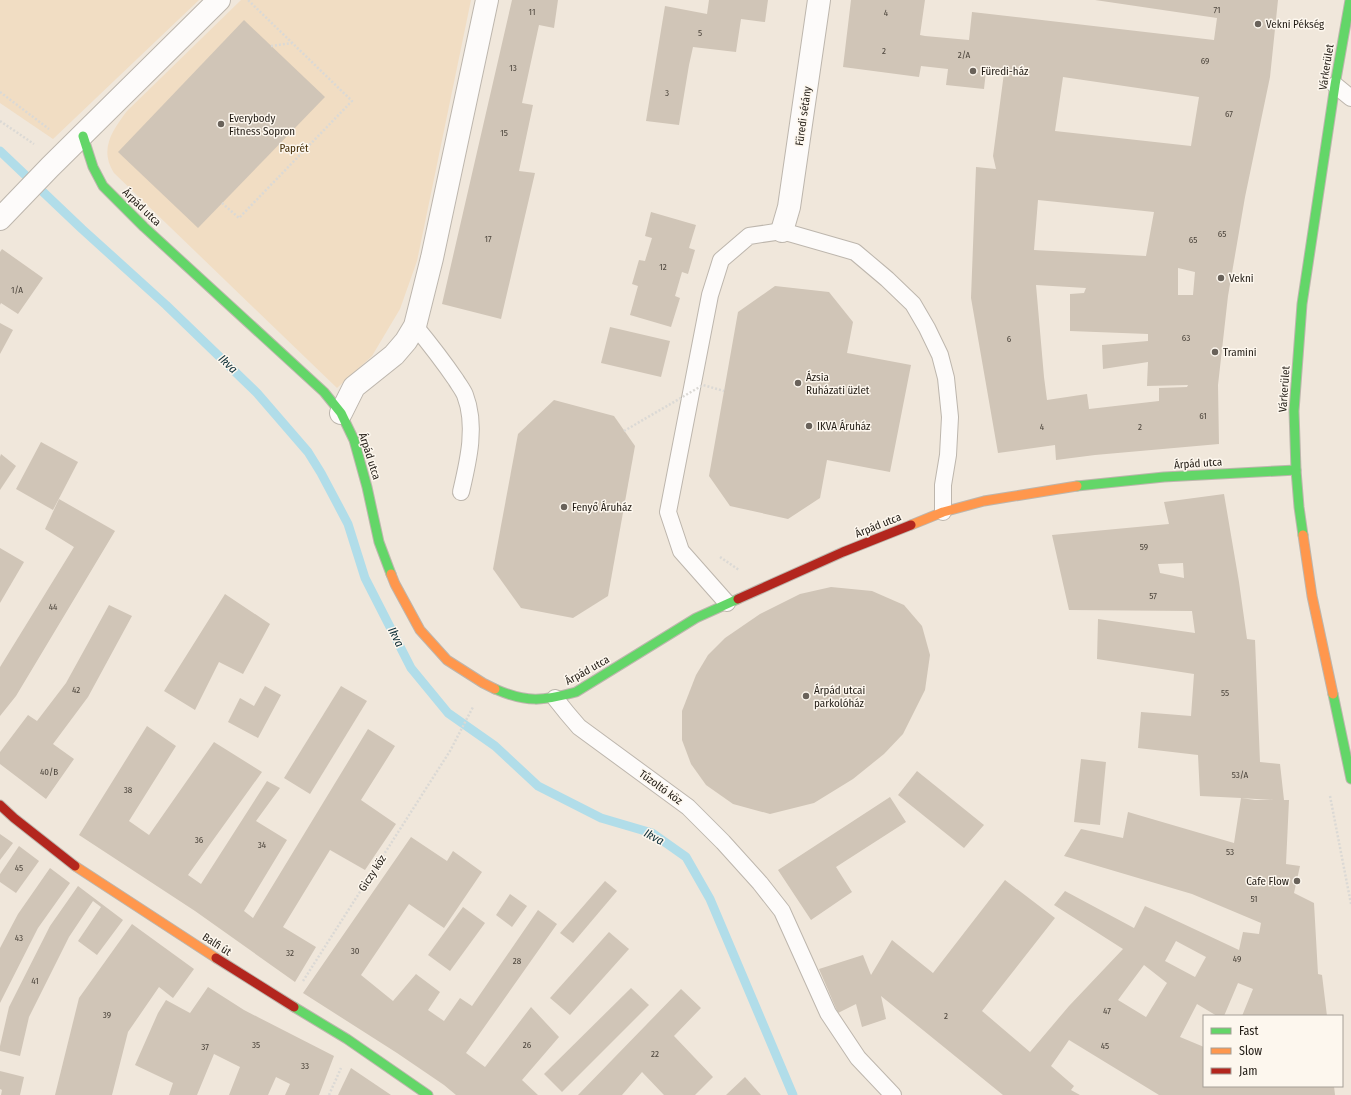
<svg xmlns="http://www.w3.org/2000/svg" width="1351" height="1095" font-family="'Fira Sans Condensed',sans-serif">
  <rect width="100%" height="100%" fill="#f0e7db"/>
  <!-- green -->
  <g fill="#f1ddc3">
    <path d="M0,0H199L53,139L0,103Z"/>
    <path d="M241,0H471L417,261L400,309L372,356L337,388L114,173C99,149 112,131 127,111Z"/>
  </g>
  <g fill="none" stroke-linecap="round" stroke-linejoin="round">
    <!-- stream -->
    <path stroke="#b1dde9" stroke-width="9" d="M0,151L82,229L166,305L225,362L257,393L308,452L321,473L338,505L348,524L365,578L411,668L448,713L495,746L538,786L601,818L652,833L686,857L710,899L793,1095"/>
  </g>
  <!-- building -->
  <g fill="#d0c5b7" fill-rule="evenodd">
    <path d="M512,0H558L554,28L539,25L522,103L533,105L519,171L535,173L501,319L442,304Z"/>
    <path d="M709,0H768L765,22L741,19L736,52L693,47L689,65L679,125L646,121L665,6L707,14Z"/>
    <path d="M851,0H925L920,35L925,36L969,40L972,12L1214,40L1217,18L1095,0H1278L1270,77L1245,197L1228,296L1218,385L1219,444L1095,455L1056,460L1055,445L998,453L971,298L976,167L996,169L993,156L1004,73L986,71L984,89L946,85L948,69L921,66L919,77L843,67ZM1063,77L1199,97L1191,146L1055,131ZM1038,200L1154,212L1146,256L1034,250ZM1178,268L1195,272L1193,295H1178ZM1036,285L1086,288L1084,293L1070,294V331L1148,334V341L1102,345L1103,369L1148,362L1147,386L1188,385L1187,387L1159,388V401L1089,409L1087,394L1047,400L1044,377Z"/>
    <path d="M244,20L325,97L198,228L118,152Z"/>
    <path d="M651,212L696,225L689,248L695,250L688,274L682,272L675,296L680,298L671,327L630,315L638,286L632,284L639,260L645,261L652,238L645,236Z"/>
    <path d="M2,249L43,278L18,314L1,303L0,305V252Z"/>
    <path d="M775,286L829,292L853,322L847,353L911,365L890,472L827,460L820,498L788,519L730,506L709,476L738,312Z"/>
    <path d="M0,323L13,330L0,354Z"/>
    <path d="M610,327L670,341L661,377L601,363Z"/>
    <path d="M554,400L614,416L635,446L608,596L573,618L521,608L493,569L518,434Z"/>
    <path d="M41,442L78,462L53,510L16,489Z"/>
    <path d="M1,454L16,466L0,490V457Z"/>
    <path d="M1224,494L1239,582L1247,639L1255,640L1260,762L1280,764L1284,800H1289L1286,864L1300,866L1294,893L1314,903L1318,974L1322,975L1327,1016H1242L1253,989L1238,983L1224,1016H1217L1197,1004L1180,1037L1204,1047V1086H1334L1335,1095H1159L1069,1040L1051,1066L1074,1086L1071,1090L1080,1095H1003L881,996L886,1019L862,1027L856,1004L838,1013L819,969L863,955L871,975L892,940L933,973L1005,880L1055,918L982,1011L1030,1052L1069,1006L1123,949L1054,905L1065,891L1134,928L1145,906L1239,950L1243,932L1259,934L1261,923L1192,894L1064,856L1081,829L1123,838L1128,812L1234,843L1241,798L1200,796L1198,755L1138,748L1141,712L1191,716L1194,674L1097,659L1098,619L1195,633L1192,611L1069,610L1052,535L1169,524L1164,502ZM1183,563L1184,578L1160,573L1158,564ZM1241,798L1274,800H1255ZM1176,941L1206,957L1195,977L1165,961ZM1144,965L1167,983L1146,1017L1118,1000Z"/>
    <path d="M59,499L115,531L16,696L0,716V667L74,547L45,529Z"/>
    <path d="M0,548L24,562L0,603Z"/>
    <path d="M831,587L872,591L904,605L922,626L930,655L925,690L903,734L884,754L853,779L814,803L770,814L733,804L706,785L691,764L682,740V711L696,675L708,655L725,638L760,614L800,594Z"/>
    <path d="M225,594L270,624L243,674L219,662L195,710L164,691Z"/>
    <path d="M109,605L132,616L88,697L53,744L74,759L46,799L0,764V752L28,715L37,721L66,683Z"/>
    <path d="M265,686L281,695L258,738L228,722L240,698L254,706Z"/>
    <path d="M341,686L367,701L310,794L284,778Z"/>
    <path d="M147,726L176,746L129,821L149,835L214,742L262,772L188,875L201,884L267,781L280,788L256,821L287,840L244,911L253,918L368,729L395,746L361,800L396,824L365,870L330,850L283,927L316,947L295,982L195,911L79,835Z"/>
    <path d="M1081,759L1106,762L1100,825L1074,822Z"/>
    <path d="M917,771L984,825L964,848L898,795Z"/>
    <path d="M890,797L906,822L836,867L852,892L811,920L778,870Z"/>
    <path d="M0,834L13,843L0,860Z"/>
    <path d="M411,837L447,861L453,851L482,872L444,928L409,904L361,975L393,1001L416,974L440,992L428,1010L444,1021L460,998L472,1006L538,910L557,924L466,1053L485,1067L531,1007L559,1037L522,1080L538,1095H456L444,1085L397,1053L303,993Z"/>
    <path d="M19,846L39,861L16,893L0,882V874Z"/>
    <path d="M50,868L70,883L38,928L0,1003V948L18,914Z"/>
    <path d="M605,881L617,891L573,943L560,933Z"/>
    <path d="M78,886L123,920L97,955L78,941L101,907L93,901L69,937L29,1017L20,1056L0,1051V1046L9,1007L50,926Z"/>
    <path d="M510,894L527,906L512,927L496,915Z"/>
    <path d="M463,907L485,923L450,971L428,955Z"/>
    <path d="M132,924L194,969L173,998L159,987L128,1032L112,1095H55L79,998Z"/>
    <path d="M609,932L629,949L570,1015L550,998Z"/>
    <path d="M208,987L244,1010L334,1056L319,1095H285L290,1084L276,1077L268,1095H229L240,1067L214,1054L197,1095H169L173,1083L135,1065L158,1013L166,1000L190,1013Z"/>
    <path d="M631,988L649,1005L562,1092L544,1074Z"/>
    <path d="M681,989L701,1008L674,1036L713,1077L695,1095H664L642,1072L622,1095H578Z"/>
    <path d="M351,1068L391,1095H338Z"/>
    <path d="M0,1071L24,1077L20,1095H1L2,1090L0,1089Z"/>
    <path d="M745,1077L761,1095H726Z"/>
  </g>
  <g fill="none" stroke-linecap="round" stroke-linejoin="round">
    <!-- lane casing -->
    <g stroke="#bdb6ad" stroke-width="18">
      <g id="lane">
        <path d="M1335,85L1351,98"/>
        <path d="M415,326C429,343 443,361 456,380C459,385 463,390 465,395C477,426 468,462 461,492"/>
        <path d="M727,603L681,551L668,512L710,295L721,260L749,236L782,231L855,252L887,279L913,304L927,328L940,355L946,378L950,417L948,455L943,485V512"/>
        <path d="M555,698L567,713L579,727L688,807L723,842L760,883L782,911L828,1013L858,1058L893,1095"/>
      </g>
    </g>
    <!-- street casing -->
    <g stroke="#bdb6ad" stroke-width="24">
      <g id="street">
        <path d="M0,219L50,167L219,0"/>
        <path d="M782,231L789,207L819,0"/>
        <path d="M341,413L354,387L394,355L406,341L415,326L432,258L487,0"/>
      </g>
    </g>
    <!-- fast casing -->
    <g stroke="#bdb6ad" stroke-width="11">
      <g id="fast">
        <path d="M83,136L93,167L103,186L144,227L324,392L341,413L354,440L367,487L379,542L391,574"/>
        <path d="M1077,486L1164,477L1296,470"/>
        <path d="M1303,535L1299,507L1296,470L1294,411L1302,304L1335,85L1350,0"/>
        <path d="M495,689C527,703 543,701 576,692L696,618L738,599"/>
        <path d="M1333,694L1351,779"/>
        <path d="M294,1007L347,1039L428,1095"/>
      </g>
    </g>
    <!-- slow casing -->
    <g stroke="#bdb6ad" stroke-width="11">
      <g id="slow">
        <path d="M911,525L943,512L984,501L1077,486"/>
        <path d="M1303,535L1312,596L1333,694"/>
        <path d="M391,574L395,584L420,630L447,660L483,683L495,689"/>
        <path d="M75,866L216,958"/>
      </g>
    </g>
    <!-- jam casing -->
    <g stroke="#bdb6ad" stroke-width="11">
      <g id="jam">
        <path d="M738,599L843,552L911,525"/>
        <path d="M0,805L14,818L75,866"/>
        <path d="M216,958L294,1007"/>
      </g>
    </g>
    <!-- path -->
    <g stroke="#dbd9d5" stroke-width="2.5" stroke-dasharray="2 2" stroke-linecap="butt">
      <path d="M271,46L292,43"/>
      <path d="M0,92L49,129"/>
      <path d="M0,121L34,144"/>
      <path d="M222,203L239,218L352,101L248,0"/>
      <path d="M720,557L739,570"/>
      <path d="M1330,796L1351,904"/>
      <path d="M303,981L450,751L473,707"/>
      <path d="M329,1095L341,1068"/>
    </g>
    <!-- lane -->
    <use href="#lane" stroke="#fdfbfa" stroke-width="16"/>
    <!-- street -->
    <use href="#street" stroke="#fdfbfa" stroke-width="22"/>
    <!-- fast -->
    <use href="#fast" stroke="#63d668" stroke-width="9"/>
    <!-- slow -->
    <use href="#slow" stroke="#ff974d" stroke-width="9"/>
    <!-- jam -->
    <use href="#jam" stroke="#b3261e" stroke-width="9"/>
    <!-- path-bridge -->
    <path stroke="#dbd9d5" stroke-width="2.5" stroke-dasharray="2 2" stroke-linecap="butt" d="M624,431L703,385L724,391"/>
  </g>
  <!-- markers -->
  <g fill="#69625a" stroke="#fdf7ee" stroke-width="1.5">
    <circle cx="1258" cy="24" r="4"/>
    <circle cx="973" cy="71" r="4"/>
    <circle cx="221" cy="124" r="4"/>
    <circle cx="1221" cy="278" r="4"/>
    <circle cx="1215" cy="352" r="4"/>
    <circle cx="798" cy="383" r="4"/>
    <circle cx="809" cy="426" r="4"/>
    <circle cx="564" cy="507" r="4"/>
    <circle cx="806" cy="696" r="4"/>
    <circle cx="1297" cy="881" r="4"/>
  </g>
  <g text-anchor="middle" stroke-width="3" stroke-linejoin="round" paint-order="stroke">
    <!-- number labels -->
    <g font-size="9" fill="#4d463d">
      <text x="1217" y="13">71</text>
      <text x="532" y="15">11</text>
      <text x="886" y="16">4</text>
      <text x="700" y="36">5</text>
      <text x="884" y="54">2</text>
      <text x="964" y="58">2/A</text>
      <text x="1205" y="64">69</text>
      <text x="513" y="71">13</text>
      <text x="667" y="96">3</text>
      <text x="1229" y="117">67</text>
      <text x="504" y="136">15</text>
      <text x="1222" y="237">65</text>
      <text x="488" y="242">17</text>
      <text x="1193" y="243">65</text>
      <text x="663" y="270">12</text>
      <text x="17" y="293">1/A</text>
      <text x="1186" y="341">63</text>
      <text x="1009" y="342">6</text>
      <text x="1203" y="419">61</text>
      <text x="1042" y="430">4</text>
      <text x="1140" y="430">2</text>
      <text x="1144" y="550">59</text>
      <text x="1153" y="599">57</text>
      <text x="53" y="610">44</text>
      <text x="76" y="693">42</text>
      <text x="1225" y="696">55</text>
      <text x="49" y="775">40/B</text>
      <text x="1240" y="778">53/A</text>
      <text x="128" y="793">38</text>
      <text x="199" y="843">36</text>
      <text x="262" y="848">34</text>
      <text x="1230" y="855">53</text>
      <text x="19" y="871">45</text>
      <text x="1254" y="902">51</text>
      <text x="19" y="941">43</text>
      <text x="355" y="954">30</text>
      <text x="290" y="956">32</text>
      <text x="1237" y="962">49</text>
      <text x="517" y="964">28</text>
      <text x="35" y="984">41</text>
      <text x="1107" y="1014">47</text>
      <text x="107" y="1018">39</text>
      <text x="946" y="1019">2</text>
      <text x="256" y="1048">35</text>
      <text x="527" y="1048">26</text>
      <text x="1105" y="1049">45</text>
      <text x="205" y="1050">37</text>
      <text x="655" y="1057">22</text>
      <text x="305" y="1069">33</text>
    </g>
    <!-- poi labels -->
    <g font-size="11" fill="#211b14" stroke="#fdf7ee" text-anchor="start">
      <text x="1266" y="28">Vekni Pékség</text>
      <text x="981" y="75">Füredi-ház</text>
      <text x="229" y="122">Everybody<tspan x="229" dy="13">Fitness Sopron</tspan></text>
      <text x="1229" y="282">Vekni</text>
      <text x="1223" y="356">Tramini</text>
      <text x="806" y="381">Ázsia<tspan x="806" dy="13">Ruházati üzlet</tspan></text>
      <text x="817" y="430">IKVA Áruház</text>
      <text x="572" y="511">Fenyő Áruház</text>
      <text x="814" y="694">Árpád utcai<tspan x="814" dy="13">parkolóház</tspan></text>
      <text x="1289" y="885" text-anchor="end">Cafe Flow</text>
    </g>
    <!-- street labels -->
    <g font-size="11" fill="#211b14" stroke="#fdf7ee">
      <text transform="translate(1326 67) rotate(-81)" y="4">Várkerület</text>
      <text transform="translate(803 116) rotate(-82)" y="4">Füredi sétány</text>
      <text transform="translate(142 207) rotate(44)" y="4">Árpád utca</text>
      <text transform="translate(1284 389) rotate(-86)" y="4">Várkerület</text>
      <text transform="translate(370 456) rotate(72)" y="4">Árpád utca</text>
      <text transform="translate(1198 463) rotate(-4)" y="4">Árpád utca</text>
      <text transform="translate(878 525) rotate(-22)" y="4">Árpád utca</text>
      <text transform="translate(587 670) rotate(-29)" y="4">Árpád utca</text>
      <text transform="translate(661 787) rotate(36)" y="4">Tűzoltó köz</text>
      <text transform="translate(372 873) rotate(-57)" y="4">Giczy köz</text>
      <text transform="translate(217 944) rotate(33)" y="4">Balfi út</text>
    </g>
    <!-- park labels -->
    <g font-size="11" fill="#462e07" stroke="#fdf7ee">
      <text x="294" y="152">Paprét</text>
    </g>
    <!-- water labels -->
    <g font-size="12" font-style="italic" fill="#0e2f38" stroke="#fdf7ee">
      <text transform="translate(228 364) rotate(44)" y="4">Ikva</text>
      <text transform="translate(396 637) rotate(63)" y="4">Ikva</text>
      <text transform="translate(654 837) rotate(28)" y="4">Ikva</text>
    </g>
  </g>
  <!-- legend -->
  <rect x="1203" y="1015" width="140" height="72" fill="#fdf7ee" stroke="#a59f97"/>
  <rect x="1211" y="1028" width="20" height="6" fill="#63d668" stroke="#a59f97"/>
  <text x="1239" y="1035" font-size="12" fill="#211b14">Fast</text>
  <rect x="1211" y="1048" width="20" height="6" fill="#ff974d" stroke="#a59f97"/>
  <text x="1239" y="1055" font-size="12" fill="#211b14">Slow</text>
  <rect x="1211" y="1068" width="20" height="6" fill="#b3261e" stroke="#a59f97"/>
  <text x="1239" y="1075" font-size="12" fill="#211b14">Jam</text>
</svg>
